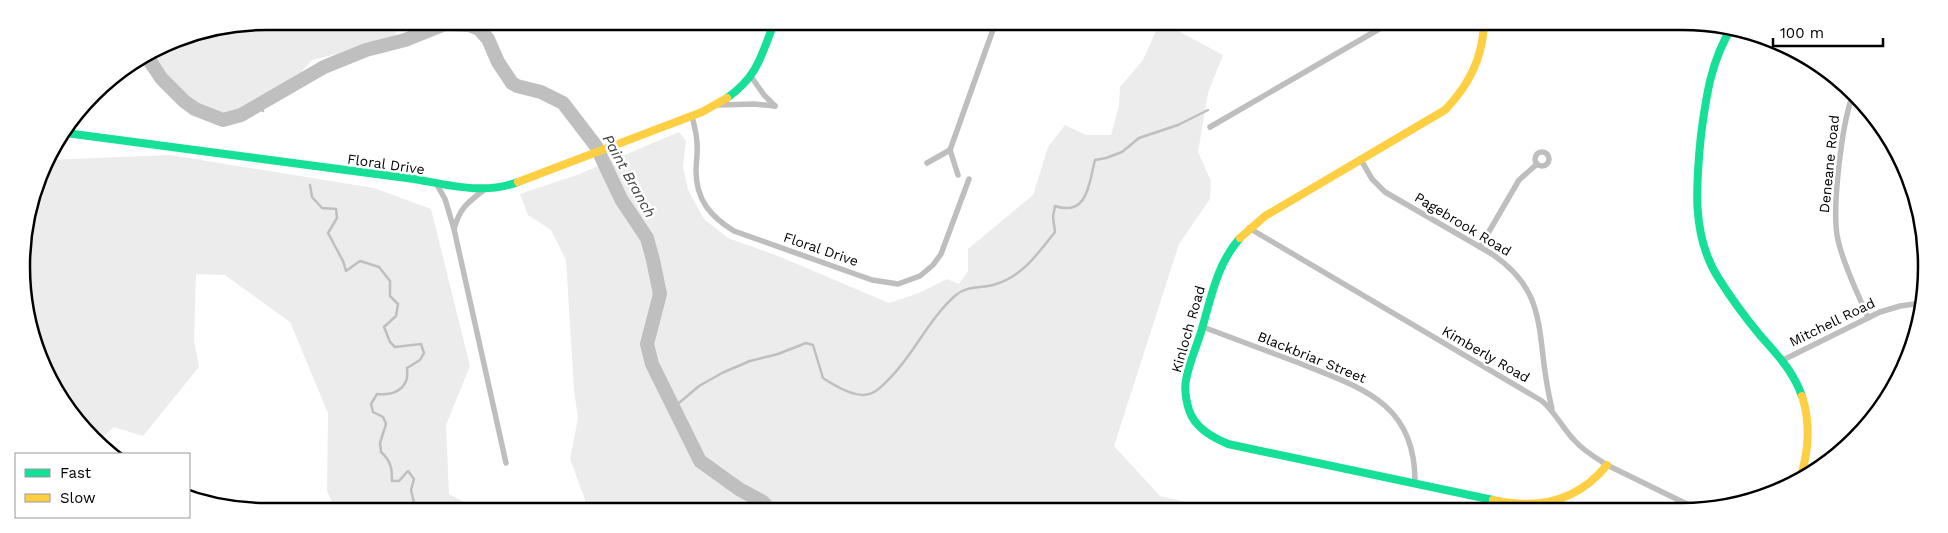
<svg xmlns="http://www.w3.org/2000/svg" width="1948" height="533" font-family="'Work Sans',sans-serif">
  <rect width="100%" height="100%" fill="#fff"/>
  <!-- green -->
  <g fill="#ececec">
    <path d="M266,21L397,22L395,40L312,60L274,102L238,118L182,104L138,62L187,37Z"/>
    <path d="M1159,24H1165L1223,55L1208,93L1198,152L1211,181L1210,199L1179,244L1114,446L1160,496L1216,509L588,508L570,459L578,418L574,390L566,260L551,230L528,215L520,194L577,175L679,132L686,141L683,166L688,190L704,219L728,238L778,256L889,303L919,293L947,279L959,284L968,271V249L1033,195L1048,147L1065,125L1086,135H1111L1119,106L1120,87L1143,60Z"/>
    <path d="M170,155L374,188L431,209L470,366L446,425L449,494L475,508L334,507L327,491L328,413L290,322L225,275L196,274L194,341L199,367L143,436L114,427L99,441L72,416L30,330L22,250L46,160Z"/>
  </g>
  <g fill="none" stroke-linecap="round" stroke-linejoin="round">
    <!-- stream -->
    <g stroke="#bfbfbf" stroke-width="2.5">
      <path d="M258,105L263,111"/>
      <path d="M310,185L312,197L322,208L336,209L337,218L328,233L343,261L346,271L360,261L379,267L390,281V296L398,304L396,316L384,327L390,342L395,347L421,344L424,353L420,360L407,368C407,372 408,378 406,381C401,393 388,395 377,394L371,404L373,412L383,417L386,424L380,443L381,452C391,461 392,468 392,481H399L408,471L414,479L411,490L415,507"/>
      <path d="M673,408L699,386L722,373L750,361L778,354L806,343L813,345L823,378C835,386 858,400 872,393C879,390 885,383 890,378C915,353 929,318 956,295C967,285 983,289 996,284C1023,276 1038,253 1055,232L1053,217L1055,206C1088,217 1089,183 1095,160L1106,158L1122,152L1139,138L1178,125L1208,110"/>
    </g>
    <!-- river -->
    <path stroke="#bfbfbf" stroke-width="14" d="M147,56L161,78L184,101L195,109L223,120L241,115L324,67L366,50L405,40L445,24L469,25L479,29L488,39L498,62L512,83L517,86L541,92L563,103L596,146L621,199L647,238L653,260L660,294L647,344L652,364L700,461L739,489L763,502L768,508"/>
    <!-- street -->
    <g stroke="#bebebe" stroke-width="5.5">
      <path d="M1799,55L1839,84"/>
      <path d="M750,75L764,95L775,106"/>
      <path d="M1852,97C1842,125 1831,211 1838,240C1844,267 1858,293 1868,318"/>
      <path d="M719,105L754,104L775,106"/>
      <path d="M692,116C694,125 697,135 697,144C698,153 696,162 696,171C696,200 711,217 734,231L872,280L898,284L920,276L933,265L941,254L969,179"/>
      <path d="M1210,127L1386,25"/>
      <circle cx="1542" cy="159" r="7"/>
      <path d="M1361,160L1372,179L1385,192L1492,254C1533,282 1538,309 1543,356C1545,374 1548,392 1552,409"/>
      <path d="M927,163L950,150"/>
      <path d="M958,175L950,150L995,24"/>
      <path d="M436,183L445,199L454,229"/>
      <path d="M484,190C467,203 460,208 454,229L506,463"/>
      <path d="M1249,228L1542,401C1556,413 1563,429 1575,441C1584,451 1596,458 1607,465L1699,510"/>
      <path d="M1480,247L1519,180L1537,164"/>
      <path d="M1203,327C1235,339 1267,351 1299,363C1362,388 1416,403 1415,483"/>
      <path d="M1783,360L1880,312L1900,306L1922,303"/>
    </g>
    <!-- fast -->
    <g stroke="#16e098" stroke-width="8">
      <path d="M1732,27C1711,60 1706,97 1701,135C1696,184 1691,236 1719,279C1731,298 1745,317 1759,334C1777,355 1792,369 1802,396"/>
      <path d="M727,98C758,76 761,56 774,23"/>
      <path d="M66,133L414,179C448,185 484,195 518,182"/>
      <path d="M1240,238C1216,265 1211,299 1201,332C1196,348 1189,363 1186,380C1184,390 1186,400 1189,410C1195,428 1212,437 1228,444L1493,500"/>
    </g>
    <!-- slow -->
    <g stroke="#ffcf43" stroke-width="8">
      <path d="M518,182L702,112L727,98"/>
      <path d="M1240,238L1265,216L1445,110C1469,85 1482,59 1484,25"/>
      <path d="M1800,479C1809,451 1811,424 1802,396"/>
      <path d="M1493,500C1538,510 1578,501 1607,465"/>
    </g>
  </g>
  <g text-anchor="middle" stroke-width="5" stroke-linejoin="round" paint-order="stroke">
    <!-- street labels -->
    <g font-size="14" fill="#000" stroke="#fff">
      <text transform="translate(386 164) rotate(8)" y="5">Floral Drive</text>
      <text transform="translate(1829 164) rotate(-84)" y="5">Deneane Road</text>
      <text transform="translate(1463 224) rotate(31)" y="5">Pagebrook Road</text>
      <text transform="translate(821 249) rotate(19)" y="5">Floral Drive</text>
      <text transform="translate(1832 322) rotate(-26)" y="5">Mitchell Road</text>
      <text transform="translate(1188 329) rotate(-74)" y="5">Kinloch Road</text>
      <text transform="translate(1486 354) rotate(30)" y="5">Kimberly Road</text>
      <text transform="translate(1312 357) rotate(22)" y="5">Blackbriar Street</text>
    </g>
    <!-- water labels -->
    <g font-size="15" font-style="italic" fill="#444" stroke="#fff">
      <text transform="translate(629 176) rotate(61)" y="5">Paint Branch</text>
    </g>
  </g>
  <!-- crop -->
  <path d="M0 0H1948V533H0ZM266 30H1682A236 236 0 0 1 1918 266V267A236 236 0 0 1 1682 503H266A236 236 0 0 1 30 267V266A236 236 0 0 1 266 30Z" fill="#fff" fill-rule="evenodd"/>
  <path fill="none" stroke="#000" stroke-width="2.5" d="M266 30H1682A236 236 0 0 1 1918 266V267A236 236 0 0 1 1682 503H266A236 236 0 0 1 30 267V266A236 236 0 0 1 266 30Z"/>
  <!-- legend -->
  <rect x="15" y="453" width="175" height="65" fill="#ffffff" stroke="#999999"/>
  <rect x="25" y="469" width="25" height="8" fill="#16e098" stroke="#999999"/>
  <text x="60" y="478" font-size="15" fill="#000000">Fast</text>
  <rect x="25" y="494" width="25" height="8" fill="#ffcf43" stroke="#999999"/>
  <text x="60" y="503" font-size="15" fill="#000000">Slow</text>
  <!-- scale -->
  <path d="M1773 38v8h110v-8" fill="none" stroke="#000000" stroke-width="2.5"/>
  <text x="1780" y="38" font-size="15" fill="#000000" stroke="#ffffff" stroke-width="4" paint-order="stroke">100 m</text>
</svg>
